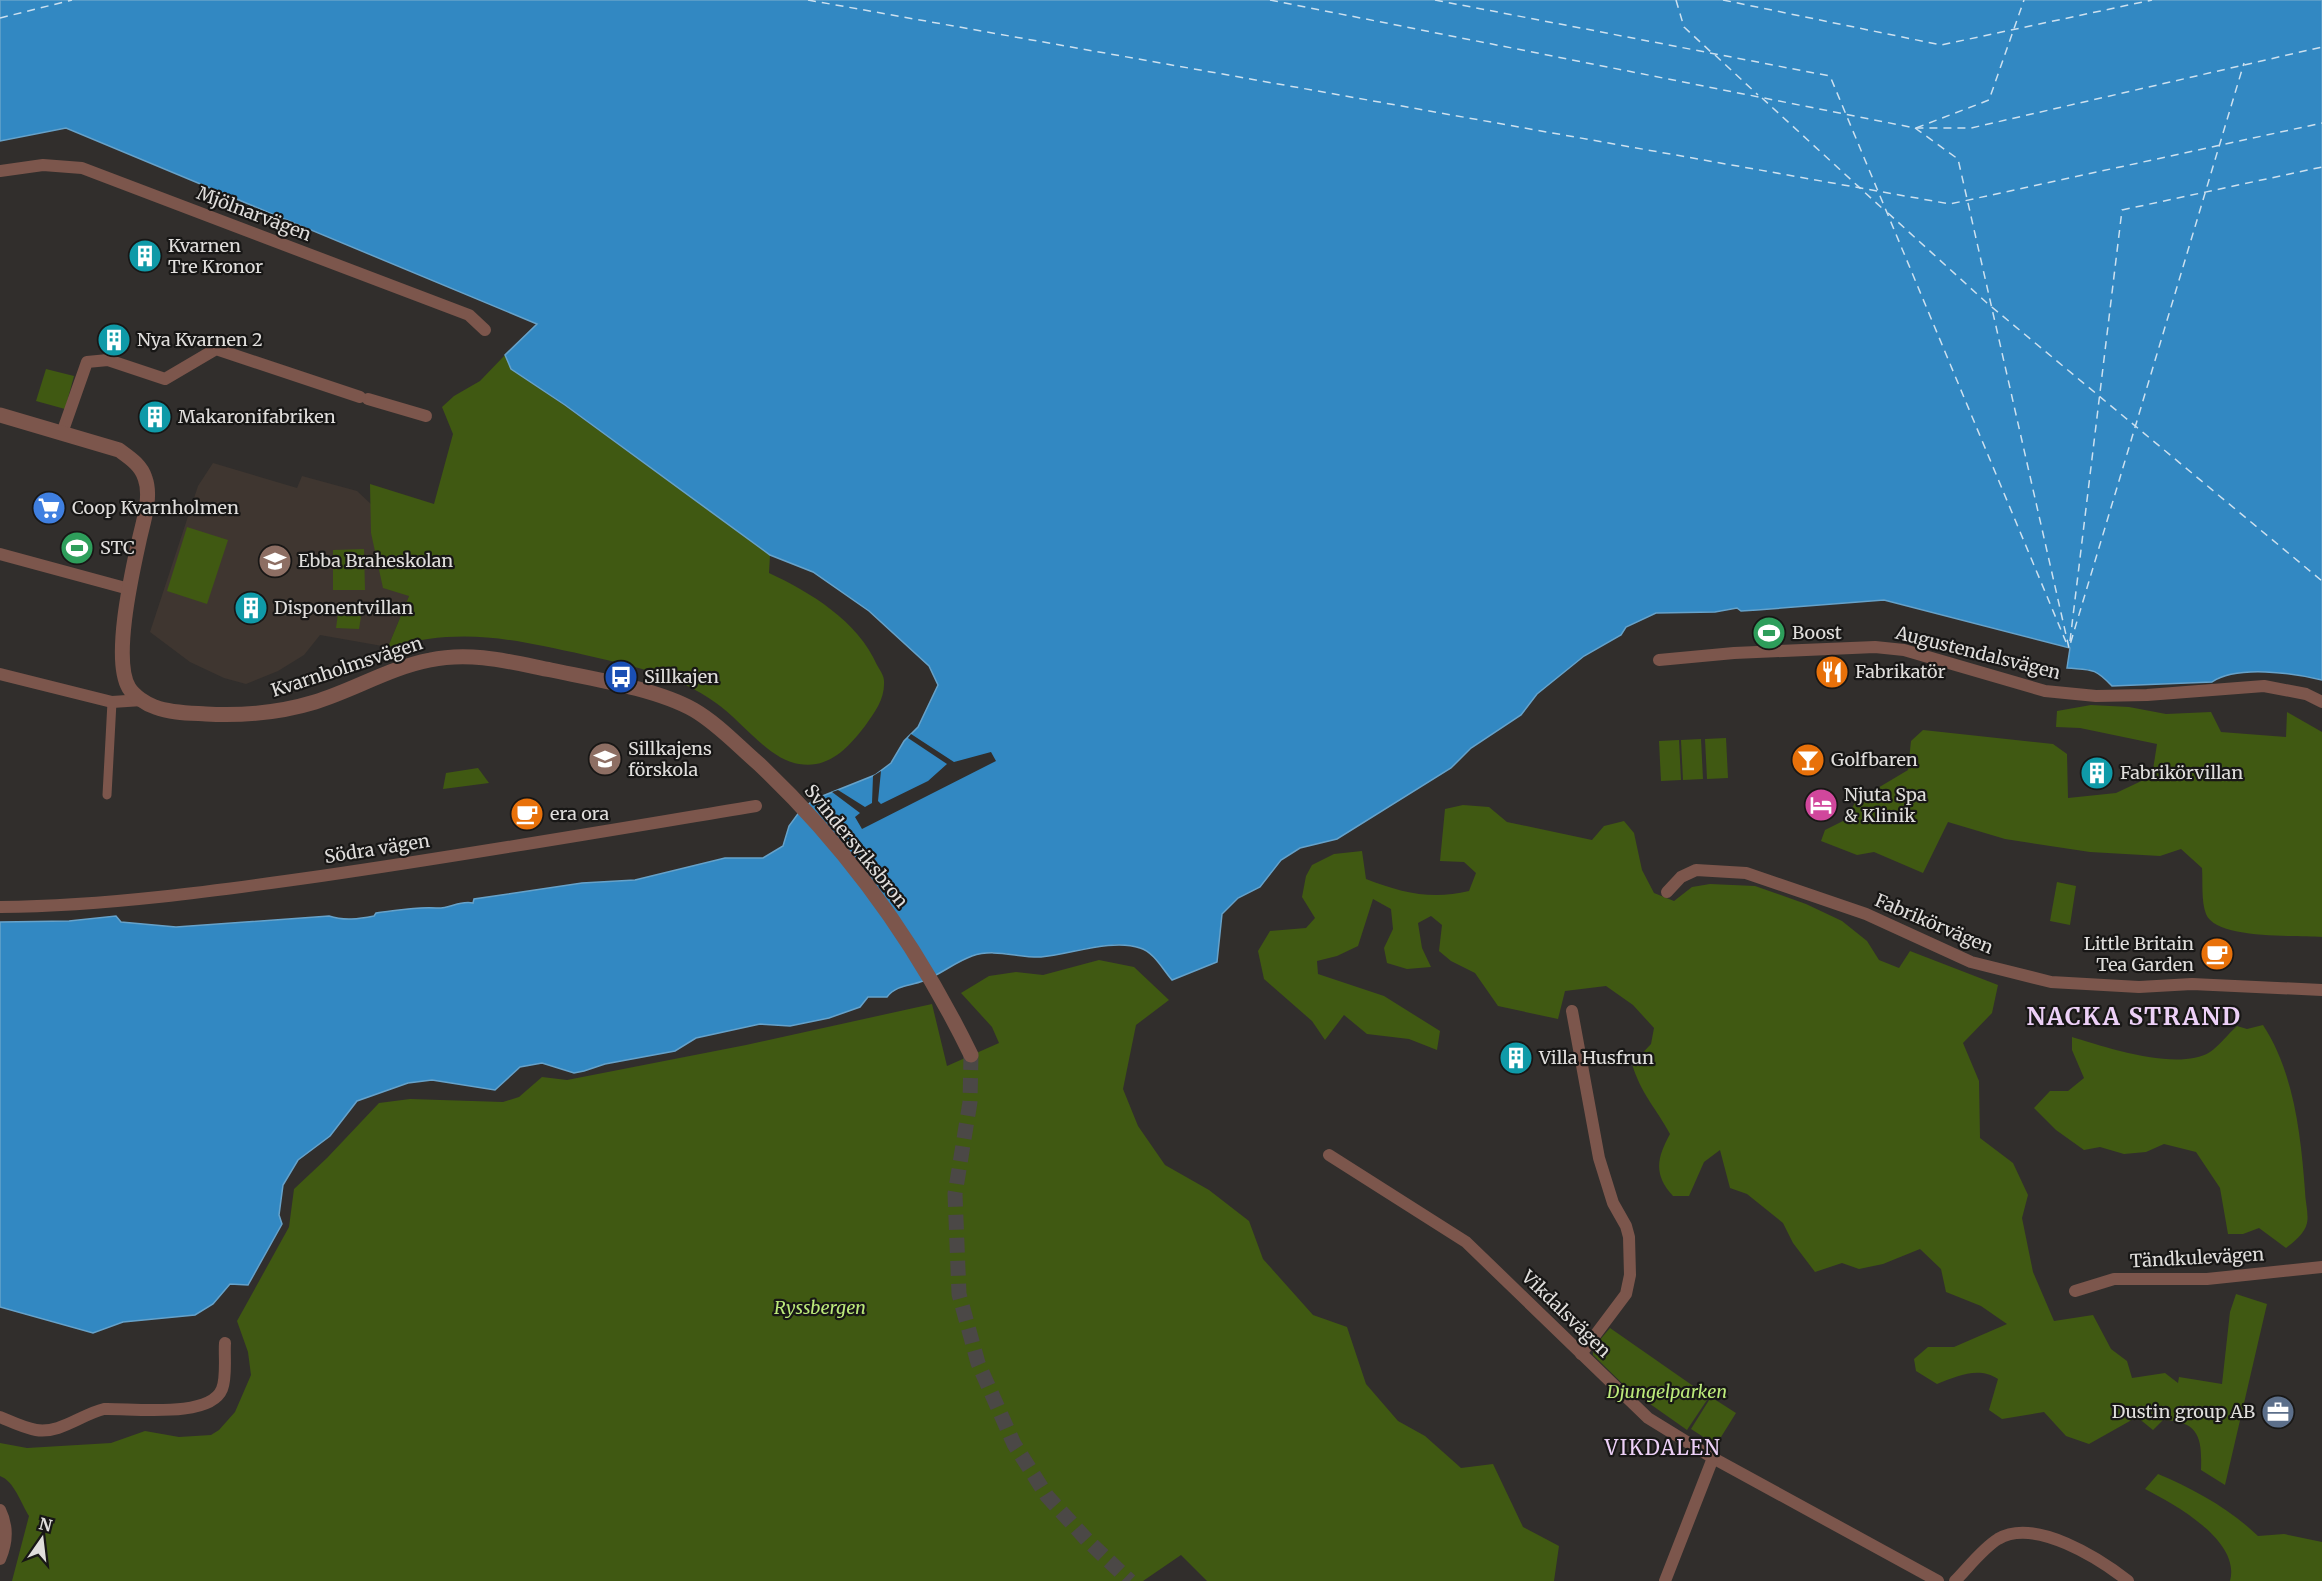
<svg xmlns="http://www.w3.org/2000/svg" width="2322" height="1581" font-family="Merriweather,serif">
  <rect width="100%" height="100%" fill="#312e2c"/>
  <!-- built -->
  <path fill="#3f3630" d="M213,463L297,488L302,476L357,491L372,505L371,533L409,596L388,647L320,635L304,655L278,671L246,684L224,678L190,662L150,632L198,486Z"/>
  <!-- green -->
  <g fill="#405912">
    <path d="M505,355L511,369L564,405L770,555L769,573C810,592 858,621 877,665C880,670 884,676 884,681C885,699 875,712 865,726C848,748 829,769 799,764C769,760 741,720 716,703C676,674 632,666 585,655C511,639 464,627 388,647L409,596L383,588L371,533L370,484L434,504L453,434L442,407L454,396L480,381Z"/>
    <path d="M46,369L74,376L65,409L36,401Z"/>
    <path d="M187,527L228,540L207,604L167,591Z"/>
    <path d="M364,549L365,590H333V550Z"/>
    <path d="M363,604L359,629L336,628L339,606Z"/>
    <path d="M2091,705L2129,707L2166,714L2211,712L2221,732L2286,737L2287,712L2322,732V937C2298,935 2216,940 2206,914C2201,901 2203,881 2202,868L2181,849L2160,856L2090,852L2005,839L1948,822L1923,873L1874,852L1857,855L1821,841L1825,830L1845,820L1856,801L1908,770L1911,741L1923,730L2053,744L2067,754L2068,798L2116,793L2152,776L2157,744L2080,728L2056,727L2057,711Z"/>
    <path d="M1726,738L1728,778L1707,779L1705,739Z"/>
    <path d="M1701,739L1703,779L1683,780L1681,740Z"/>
    <path d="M1679,740L1681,780L1661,781L1659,741Z"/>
    <path d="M478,768L489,783L443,789L446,773Z"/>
    <path d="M1463,805L1489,807L1507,822L1592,840L1604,826L1624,821L1634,833L1642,870L1654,893L1674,901L1692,887L1710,884L1755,886L1806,904L1842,921L1867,941L1879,960L1899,968L1910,951L1998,985L1992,1013L1963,1043L1979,1081L1980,1138L2013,1163L2028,1195L2022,1218L2033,1272L2054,1321L2093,1315L2111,1349L2127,1361L2132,1378L2165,1373L2178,1383L2179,1377L2222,1384L2230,1312L2236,1294L2267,1304L2225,1485L2201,1470C2202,1439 2200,1421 2163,1420L2153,1430L2137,1417L2089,1444L2066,1436L2044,1412L2002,1419L1989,1410L1998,1379C1979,1366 1957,1376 1937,1384L1916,1371L1914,1359L1928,1347H1954L2007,1324L1981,1306L1946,1292L1941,1269L1920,1249L1883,1264L1859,1269L1842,1263L1815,1272L1793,1243L1783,1223L1747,1194L1730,1188L1720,1150L1704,1162L1689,1196H1673C1653,1174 1657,1158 1670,1134C1656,1108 1641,1094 1632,1064L1651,1044L1654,1028L1633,1005L1606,986L1565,991L1558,1019L1498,1006L1475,973L1451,961L1439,951L1442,925L1431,916L1418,923L1422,948L1431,967L1407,969L1387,963L1384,948L1393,929L1391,909L1373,899L1358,946L1337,956L1317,961L1318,974L1384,996L1440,1031L1437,1050L1409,1039L1367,1034L1344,1015L1325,1040L1312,1021L1264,979L1258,951L1270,931L1306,928L1315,918L1302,897L1306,876L1312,865L1334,854L1362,851L1366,879C1402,893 1432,900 1469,891L1476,873L1464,862L1440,861L1445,809Z"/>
    <path d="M2057,882L2076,886L2070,925L2050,921Z"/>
    <path d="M1099,960L1134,967L1169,1000L1136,1025L1123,1089L1138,1126L1165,1165L1209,1190L1249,1221L1263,1259L1313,1315L1347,1327L1366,1384L1398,1421L1425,1436L1461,1468L1493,1464L1523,1527L1559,1546L1554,1581H1207L1181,1555L1143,1581H12L29,1516C21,1503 14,1481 0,1476V1443L27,1448L111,1443L145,1431L179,1437L211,1435L219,1430L235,1412L251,1375L248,1352L237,1321L289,1227L294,1189L327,1158L379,1103L410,1099L503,1102L519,1097L542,1077L567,1080L746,1045L932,1004L947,1066L999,1043L992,1027L961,993L989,976L1016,972L1043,975Z"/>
    <path d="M2263,1025C2294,1072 2301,1136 2305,1191C2305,1201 2309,1214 2307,1223C2305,1233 2294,1242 2286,1248L2259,1228L2243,1234H2228L2220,1188L2196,1152L2164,1144L2146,1152L2124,1154L2100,1147L2084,1150L2056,1130L2034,1108L2050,1091H2068L2084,1078L2072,1050V1037C2105,1047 2178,1072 2210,1052C2219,1046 2228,1034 2237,1026L2247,1029Z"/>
    <path d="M1610,1328L1709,1397L1687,1430L1626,1387L1593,1355V1348Z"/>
    <path d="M1711,1397L1736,1413L1716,1445L1691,1429Z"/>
    <path d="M2158,1474C2194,1489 2230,1509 2258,1536L2284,1534L2322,1542V1581H2230C2241,1541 2176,1505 2145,1489Z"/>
  </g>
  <!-- water -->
  <path fill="#3288c2" stroke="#66a2ca" stroke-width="1.5" d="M0,0H2322V680C2293,673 2237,665 2212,682L2112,686C2094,667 2091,670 2067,668L2070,648L1884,600L1757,610L1741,611L1737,608L1715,612L1656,613L1626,627L1621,635L1584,656L1537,694L1521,715L1471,748L1451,768L1337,839L1300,848L1281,860L1260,887L1238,898L1222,914L1217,962L1172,980C1163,970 1154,952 1140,948C1112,938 1069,955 1041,957C1018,958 995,948 972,956C955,962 940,975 923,981C910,986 896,985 887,997H868L860,1007L829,1018L790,1026L760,1024L696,1038L675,1051L605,1064L584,1071L574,1073L542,1063L520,1067L495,1090L432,1080L408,1083L357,1101L330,1136L298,1160L283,1185L279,1215L282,1224L248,1285L230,1284L213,1304L195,1315L123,1322L93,1333L0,1307V922L69,921L116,916L121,922L176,927L329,916C344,921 359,919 374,916L376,913C395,911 419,906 436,908C450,909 459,900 473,903L474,899L582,883L635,880L725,858H763L783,846L789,826L800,811L815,799L875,775L891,763L904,741L918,727L938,685L929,666L869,611L813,572L770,555L565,405L511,369L505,355L537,324L66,128L0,141Z"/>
  <!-- pier -->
  <path fill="#312e2c" d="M911,734L954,762L991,752L996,761L862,829L855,817L860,813L832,792L838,790L865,807L872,803L873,776L881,771L878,801L881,804L928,781L947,764L908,738Z"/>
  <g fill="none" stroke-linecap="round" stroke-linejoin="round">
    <!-- ferry -->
    <g stroke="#cce0ef" stroke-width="1.5" stroke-dasharray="8 6" stroke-linecap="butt">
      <path d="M808,0L1950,204L2322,123"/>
      <path d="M1270,0L1915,128H1971L2322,47"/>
      <path d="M1435,0L1830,76L2066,642"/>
      <path d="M1676,0L1684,27L1711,52"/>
      <path d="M1723,0L1941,45L2152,0"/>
      <path d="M0,18L72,0"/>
      <path d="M1715,55L1758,95"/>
      <path d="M1762,98L1884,210"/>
      <path d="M1915,128L1958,159L2069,648L2244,63"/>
      <path d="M1916,128L1989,100L2024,0"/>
      <path d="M1888,213L1987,303L2322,581"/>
      <path d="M2070,641L2122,210L2322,167"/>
    </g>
    <!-- tertiary-tunnel -->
    <path stroke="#4b4846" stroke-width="15" stroke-dasharray="15 8" stroke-linecap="butt" d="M971,1055L970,1102L955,1194L959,1294L978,1363L1014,1444L1047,1496L1087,1540L1130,1581"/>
    <!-- pedestrian -->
    <path stroke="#7c564c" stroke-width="9" d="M107,795L112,702"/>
    <!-- minor -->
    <g stroke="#7c564c" stroke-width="12">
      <path d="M0,171L43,165L82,168L469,315L485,330"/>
      <path d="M368,399L426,416"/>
      <path d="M62,433L87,362L108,360L165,379L216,349L360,397"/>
      <path d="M0,554L129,589"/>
      <path d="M1659,660L1734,653L1875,647L1904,650L2045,691L2096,696L2147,695L2264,686L2306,694L2322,702"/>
      <path d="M0,674L112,702L142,700"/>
      <path d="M1667,892L1681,877L1696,870L1746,873L1866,914L1971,962L2051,982L2139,987L2192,984L2322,990"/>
      <path d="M0,907C107,906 215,891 321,876C466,855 611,830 756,806"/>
      <path d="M1572,1011L1599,1158L1613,1203L1626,1226L1629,1237L1630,1275L1626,1294L1581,1354"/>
      <path d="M1329,1155L1466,1242L1648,1418L1713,1458L1938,1581"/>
      <path d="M2075,1291L2114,1279H2207L2322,1267"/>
      <path d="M0,1417C12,1422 24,1428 36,1430C60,1434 82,1414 104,1409C132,1408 210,1419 222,1389C227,1377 224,1355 225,1343"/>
      <path d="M0,1510C8,1526 7,1543 0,1559"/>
      <path d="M1665,1581L1713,1458"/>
      <path d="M1955,1581C1968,1568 1982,1549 1998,1539C2035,1517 2100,1559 2128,1581"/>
    </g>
    <!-- tertiary -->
    <path stroke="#7c564c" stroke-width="15" d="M0,415L119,450C130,458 141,465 145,478C152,497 143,522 139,541C132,573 112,660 129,688C134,696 146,704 155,707C171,713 189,713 206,714C243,716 279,713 315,702C354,690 389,668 430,660C471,651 511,662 551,670C594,679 657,689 694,710C718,724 738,746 759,764C847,847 918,946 971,1055"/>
  </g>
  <!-- icons -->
  <defs>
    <g id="building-disc" transform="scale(1.725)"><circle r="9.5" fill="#0f9aa8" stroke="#181716"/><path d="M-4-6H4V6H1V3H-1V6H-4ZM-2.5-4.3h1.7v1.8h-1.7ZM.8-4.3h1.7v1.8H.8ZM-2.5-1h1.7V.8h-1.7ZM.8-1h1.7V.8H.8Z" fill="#fff"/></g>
    <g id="supermarket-disc" transform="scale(1.725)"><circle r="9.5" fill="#3f7fe0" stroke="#181716"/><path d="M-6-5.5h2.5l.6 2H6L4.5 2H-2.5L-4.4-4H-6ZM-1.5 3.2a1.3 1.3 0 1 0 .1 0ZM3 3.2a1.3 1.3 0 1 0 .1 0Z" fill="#fff"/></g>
    <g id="stadium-disc" transform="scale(1.725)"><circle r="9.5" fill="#2e9e5b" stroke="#181716"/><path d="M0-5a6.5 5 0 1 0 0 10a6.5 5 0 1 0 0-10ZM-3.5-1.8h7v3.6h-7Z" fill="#fff"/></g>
    <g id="school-disc" transform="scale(1.725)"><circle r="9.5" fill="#8d6e63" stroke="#181716"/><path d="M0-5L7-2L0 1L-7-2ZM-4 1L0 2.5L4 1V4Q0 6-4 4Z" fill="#fff"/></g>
    <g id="restaurant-disc" transform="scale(1.725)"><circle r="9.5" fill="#e8710a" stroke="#181716"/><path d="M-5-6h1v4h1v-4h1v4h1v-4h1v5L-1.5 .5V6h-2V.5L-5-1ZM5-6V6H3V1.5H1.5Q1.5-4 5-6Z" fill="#fff"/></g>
    <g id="bus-disc" transform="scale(1.725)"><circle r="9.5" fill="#1a4fb4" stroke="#181716"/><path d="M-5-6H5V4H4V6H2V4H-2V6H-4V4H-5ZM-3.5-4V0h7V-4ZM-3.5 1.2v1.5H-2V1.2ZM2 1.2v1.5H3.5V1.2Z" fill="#fff"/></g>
    <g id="bar-disc" transform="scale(1.725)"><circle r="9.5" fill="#e8710a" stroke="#181716"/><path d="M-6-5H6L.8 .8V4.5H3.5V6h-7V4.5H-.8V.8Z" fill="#fff"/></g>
    <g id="hotel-disc" transform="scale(1.725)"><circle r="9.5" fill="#d1479c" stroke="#181716"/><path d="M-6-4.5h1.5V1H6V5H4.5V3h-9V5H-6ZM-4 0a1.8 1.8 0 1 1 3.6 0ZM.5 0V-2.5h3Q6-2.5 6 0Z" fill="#fff"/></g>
    <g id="cafe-disc" transform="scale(1.725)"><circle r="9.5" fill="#e8710a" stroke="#181716"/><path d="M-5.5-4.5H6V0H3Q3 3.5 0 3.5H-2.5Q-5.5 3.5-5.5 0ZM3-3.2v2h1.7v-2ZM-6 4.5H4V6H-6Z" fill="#fff"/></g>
    <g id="office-disc" transform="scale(1.725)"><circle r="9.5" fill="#5c6f8a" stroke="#181716"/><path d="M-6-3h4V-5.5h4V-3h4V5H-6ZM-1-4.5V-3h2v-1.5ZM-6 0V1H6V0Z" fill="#fff"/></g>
  </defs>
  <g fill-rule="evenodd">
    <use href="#building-disc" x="145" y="256"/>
    <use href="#building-disc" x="114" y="340"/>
    <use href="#building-disc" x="155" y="417"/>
    <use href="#supermarket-disc" x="49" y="508"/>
    <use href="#stadium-disc" x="77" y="548"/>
    <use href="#school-disc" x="275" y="561"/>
    <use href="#building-disc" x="251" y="608"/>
    <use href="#stadium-disc" x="1769" y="633"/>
    <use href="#restaurant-disc" x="1832" y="672"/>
    <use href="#bus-disc" x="621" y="677"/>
    <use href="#school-disc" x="605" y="759"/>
    <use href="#bar-disc" x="1808" y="760"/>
    <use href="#building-disc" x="2097" y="773"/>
    <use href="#hotel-disc" x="1821" y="805"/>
    <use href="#cafe-disc" x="527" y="814"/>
    <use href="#cafe-disc" x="2217" y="954"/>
    <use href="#building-disc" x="1516" y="1058"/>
    <use href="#office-disc" x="2278" y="1412"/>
  </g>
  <g text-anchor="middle" stroke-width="4.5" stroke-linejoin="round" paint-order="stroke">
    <!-- street labels -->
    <g font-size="18" fill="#e0dedc" stroke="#181716">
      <text transform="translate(254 214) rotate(21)" y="6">Mjölnarvägen</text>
      <text transform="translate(1978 653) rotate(14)" y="6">Augustendalsvägen</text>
      <text transform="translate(347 667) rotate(-18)" y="6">Kvarnholmsvägen</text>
      <text transform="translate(856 846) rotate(51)" y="6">Svindersviksbron</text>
      <text transform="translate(377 849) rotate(-9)" y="6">Södra vägen</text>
      <text transform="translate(1934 924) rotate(23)" y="6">Fabrikörvägen</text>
      <text transform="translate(2197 1258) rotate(-3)" y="6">Tändkulevägen</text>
      <text transform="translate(1566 1314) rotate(44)" y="6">Vikdalsvägen</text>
    </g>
    <!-- poi labels -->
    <g font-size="18" fill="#e0dedc" stroke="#181716" text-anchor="start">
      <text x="168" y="252">Kvarnen<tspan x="168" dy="21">Tre Kronor</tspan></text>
      <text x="137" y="346">Nya Kvarnen 2</text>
      <text x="178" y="423">Makaronifabriken</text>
      <text x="72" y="514">Coop Kvarnholmen</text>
      <text x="100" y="554">STC</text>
      <text x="298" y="567">Ebba Braheskolan</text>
      <text x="274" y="614">Disponentvillan</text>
      <text x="1792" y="639">Boost</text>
      <text x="1855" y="678">Fabrikatör</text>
      <text x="644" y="683">Sillkajen</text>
      <text x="628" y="755">Sillkajens<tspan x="628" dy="21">förskola</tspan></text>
      <text x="1831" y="766">Golfbaren</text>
      <text x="2120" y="779">Fabrikörvillan</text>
      <text x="1844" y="801">Njuta Spa<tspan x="1844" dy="21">&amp; Klinik</tspan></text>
      <text x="550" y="820">era ora</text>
      <text x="2194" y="950" text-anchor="end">Little Britain<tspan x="2194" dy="21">Tea Garden</tspan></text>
      <text x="1539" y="1064">Villa Husfrun</text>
      <text x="2255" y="1418" text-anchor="end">Dustin group AB</text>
    </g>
    <!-- park labels -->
    <g font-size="18" font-style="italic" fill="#bcea7a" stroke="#181716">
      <text x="820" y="1314">Ryssbergen</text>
      <text x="1667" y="1398">Djungelparken</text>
    </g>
    <!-- neighbourhood labels -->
    <g font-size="20" letter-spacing="1.5" fill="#edd0f7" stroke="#181716">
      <text x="1663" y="1455">VIKDALEN</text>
    </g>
    <!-- district labels -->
    <g font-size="24" font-weight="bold" letter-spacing="1.5" fill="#edd0f7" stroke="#181716">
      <text x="2134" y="1025">NACKA STRAND</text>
    </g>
  </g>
  <!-- north arrow -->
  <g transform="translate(42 1539) rotate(14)" stroke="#181716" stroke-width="4.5" paint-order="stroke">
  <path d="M0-4.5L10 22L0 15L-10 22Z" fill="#e0dedc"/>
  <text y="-9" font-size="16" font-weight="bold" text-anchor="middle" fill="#e0dedc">N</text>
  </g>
</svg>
